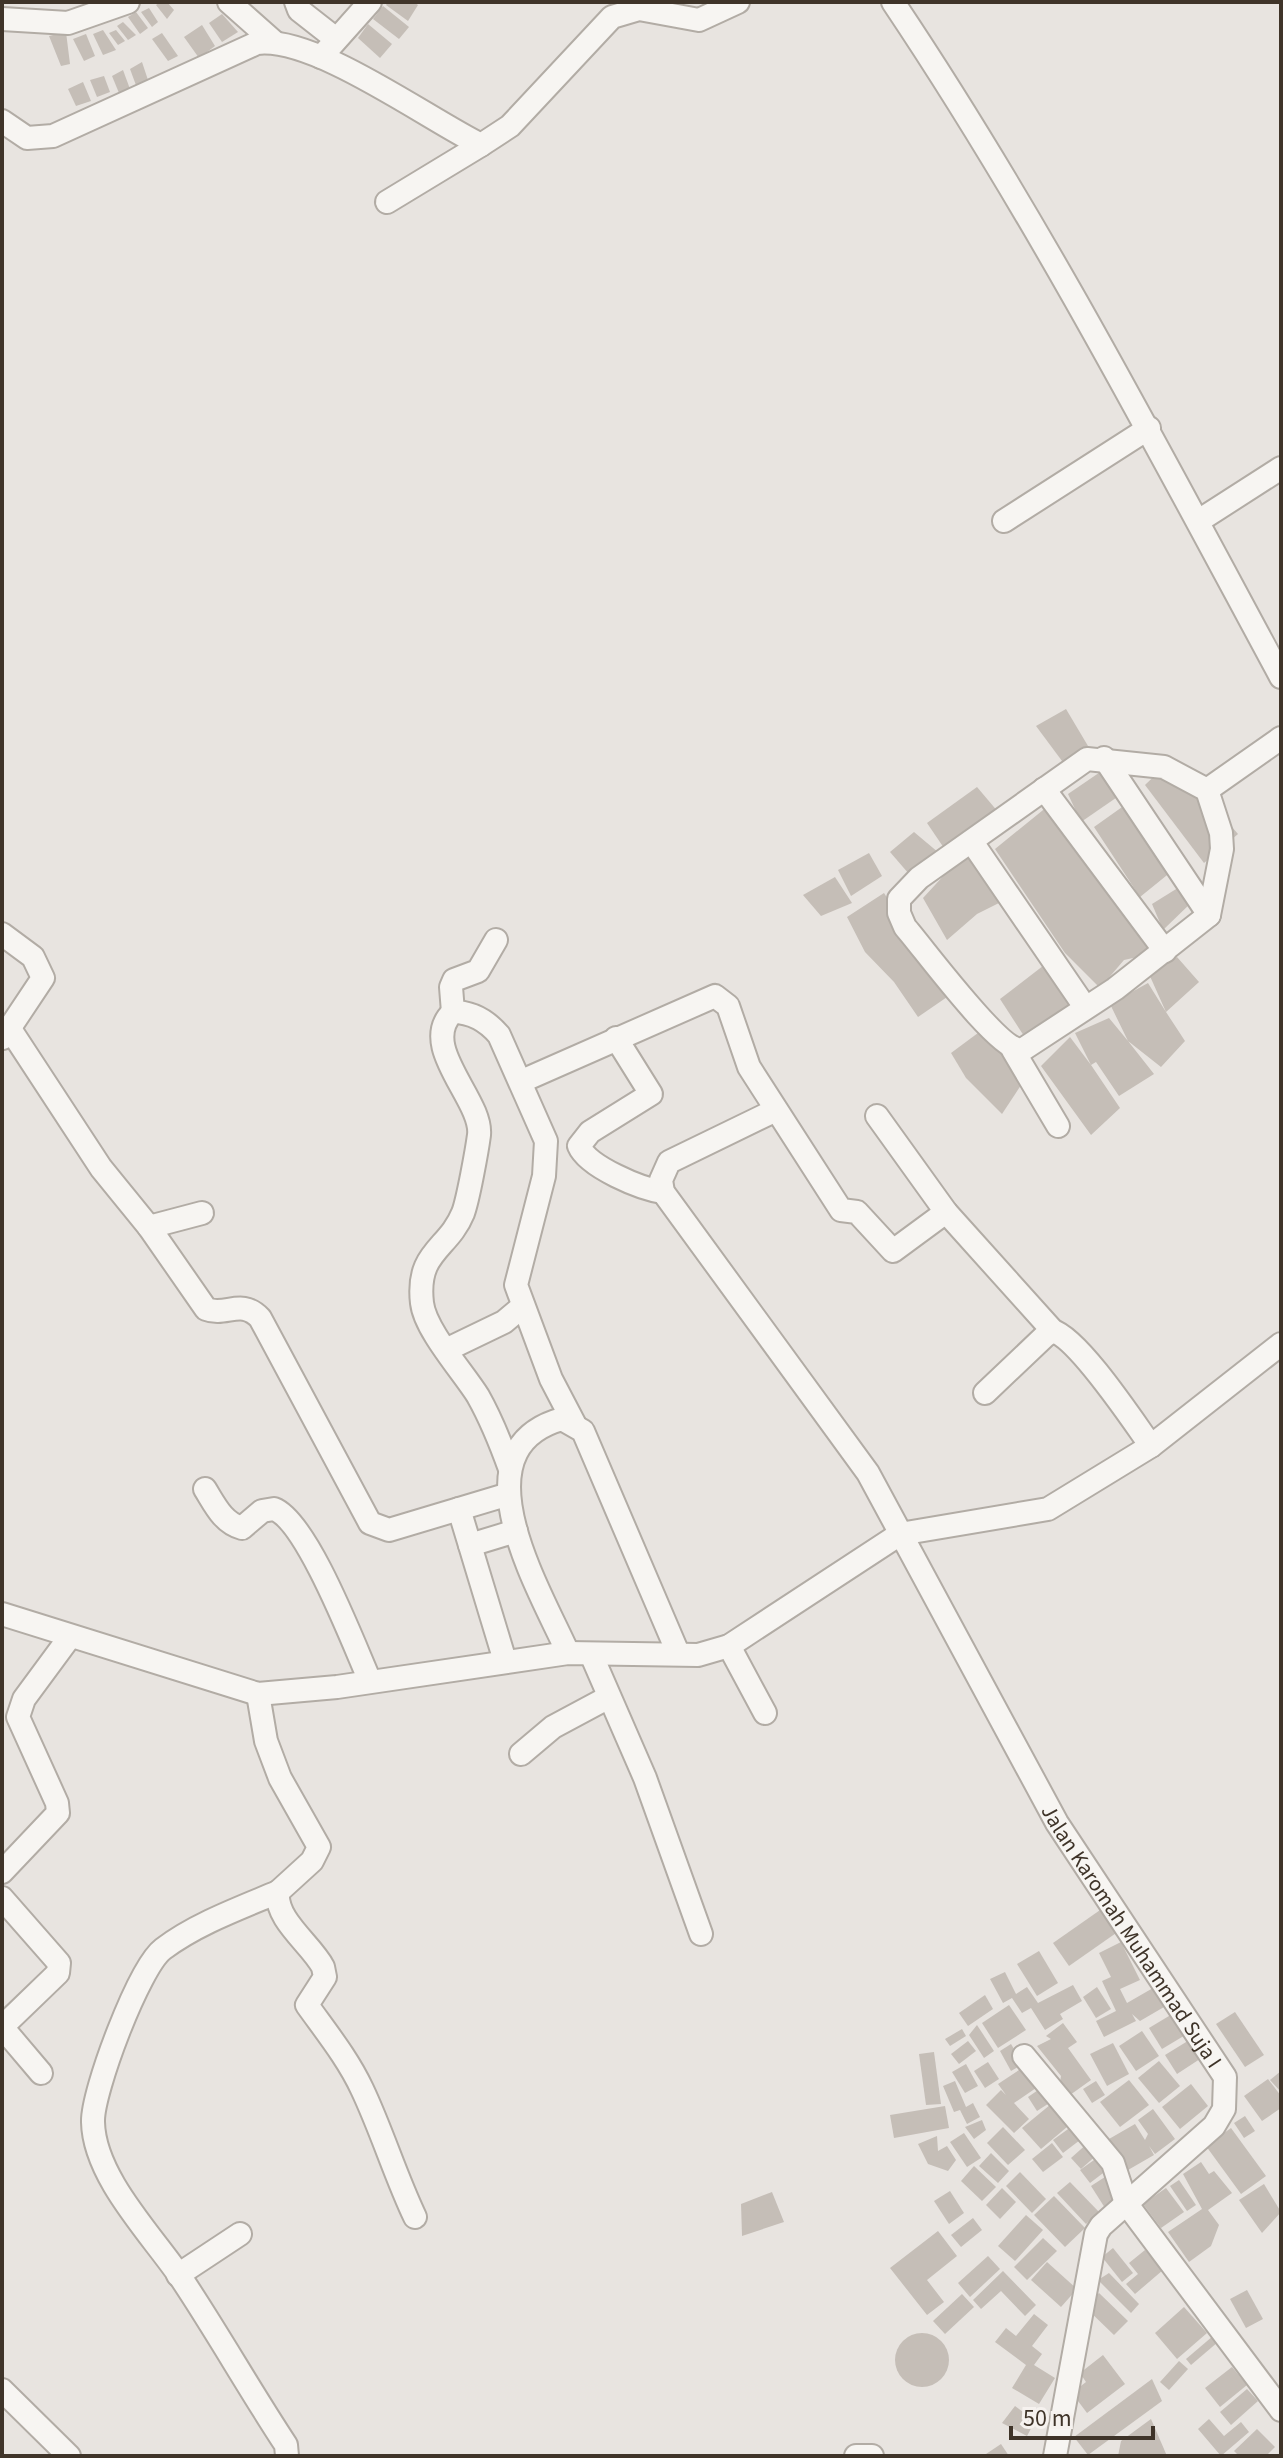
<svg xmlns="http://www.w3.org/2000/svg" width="1283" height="2458" font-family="'Source Sans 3',sans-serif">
  <rect width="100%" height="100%" fill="#e8e4e0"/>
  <!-- building -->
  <g fill="#c5beb7">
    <path d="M160,2H167L174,10L167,19L156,5Z"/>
    <path d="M388,2H414L418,5L408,21L386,5Z"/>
    <path d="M383,6L409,27L399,39L373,19Z"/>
    <path d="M149,8L158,22L152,27L141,12Z"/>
    <path d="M136,12L148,28L140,34L128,17Z"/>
    <path d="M222,14L238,32L222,42L209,23Z"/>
    <path d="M123,22L136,35L128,40L117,26Z"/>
    <path d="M368,24L392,44L380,58L358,38Z"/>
    <path d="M202,25L215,46L199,58L184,37Z"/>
    <path d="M103,30L116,50L103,55L93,34Z"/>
    <path d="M116,30L125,41L118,45L109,33Z"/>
    <path d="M66,32L70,64L61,66L49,36Z"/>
    <path d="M162,33L178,56L168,61L152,39Z"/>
    <path d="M86,34L95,56L84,61L73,39Z"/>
    <path d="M142,62L149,83L137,88L130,69Z"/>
    <path d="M123,70L130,89L119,93L112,76Z"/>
    <path d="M104,76L110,92L97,97L90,80Z"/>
    <path d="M83,82L91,101L76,106L68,89Z"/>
    <path d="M1066,709L1091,751L1065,765L1036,726Z"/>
    <path d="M1172,759L1238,834L1204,863L1145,785Z"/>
    <path d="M1109,766L1126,791L1081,822L1068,794Z"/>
    <path d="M977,787L999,813L946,851L927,823Z"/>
    <path d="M1132,800L1148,824L1139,831L1177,867L1140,897L1094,827Z"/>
    <path d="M1048,806L1165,951L1124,960L1100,988L1065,953L995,849Z"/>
    <path d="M914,832L939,853L909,874L890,852Z"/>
    <path d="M869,853L882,876L851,896L838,870Z"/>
    <path d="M971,856L1003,901L977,914L947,940L923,898L947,872Z"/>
    <path d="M835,877L852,903L821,916L803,895Z"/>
    <path d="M1181,886L1193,901L1163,930L1152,904Z"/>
    <path d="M884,893L950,995L918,1017L894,982L865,952L847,917Z"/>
    <path d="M1177,957L1199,982L1166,1012L1185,1041L1161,1067L1128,1041L1154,1074L1119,1096L1096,1062L1091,1065L1120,1108L1091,1135L1041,1066L1070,1037L1091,1065L1075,1033L1109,1018L1128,1041L1110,1004L1148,983L1166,1012L1149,974Z"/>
    <path d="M1052,959L1079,998L1024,1036L1000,999Z"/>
    <path d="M982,1030L1027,1076L1002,1114L966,1078L951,1053Z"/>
    <path d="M1103,1908L1119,1931L1069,1966L1053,1943Z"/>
    <path d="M1121,1942L1140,1980L1120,1989L1127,2003L1153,1988L1164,2007L1140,2021L1132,2014L1136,2021L1104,2037L1096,2021L1116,2011L1102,1981L1111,1977L1099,1953Z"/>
    <path d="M1039,1951L1058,1983L1037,1996L1017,1964Z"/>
    <path d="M1005,1972L1016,1994L1027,1987L1038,2003L1073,1985L1082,2001L1060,2014L1063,2019L1045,2030L1031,2008L1022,2013L1012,1998L1003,2003L990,1979Z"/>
    <path d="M1097,1987L1111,2009L1096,2018L1083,1997Z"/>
    <path d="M985,1995L993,2009L968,2026L959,2013Z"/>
    <path d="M1009,2005L1026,2030L998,2048L982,2023Z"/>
    <path d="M1235,2012L1264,2055L1245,2067L1216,2024Z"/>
    <path d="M1174,2013L1187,2034L1162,2049L1149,2028Z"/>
    <path d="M1063,2023L1077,2042L1068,2048L1091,2080L1070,2095L1060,2082L1061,2076L1037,2046L1051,2039L1046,2036Z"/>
    <path d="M977,2025L994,2051L984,2058L969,2035Z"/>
    <path d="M962,2029L966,2036L950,2046L945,2039Z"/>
    <path d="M1142,2031L1159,2056L1136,2071L1119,2046Z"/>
    <path d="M1191,2039L1203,2057L1177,2074L1165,2055Z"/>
    <path d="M968,2041L976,2051L959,2064L951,2054Z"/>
    <path d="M1113,2043L1129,2074L1107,2086L1090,2054Z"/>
    <path d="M1011,2044L1023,2064L1011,2071L1000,2051Z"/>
    <path d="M934,2052L941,2104L926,2105L919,2054Z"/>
    <path d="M1159,2061L1180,2086L1159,2103L1138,2078Z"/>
    <path d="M988,2062L999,2079L985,2088L974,2071Z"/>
    <path d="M966,2064L978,2086L965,2093L952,2072Z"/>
    <path d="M1022,2068L1036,2088L1014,2103L1029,2119L1014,2133L986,2105L1001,2090L1006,2095L998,2084Z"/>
    <path d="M1281,2071V2092L1270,2080Z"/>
    <path d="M1268,2079L1281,2096V2108L1262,2121L1244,2096Z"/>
    <path d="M1129,2080L1149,2105L1120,2127L1100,2102Z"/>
    <path d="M955,2081L966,2107L973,2103L980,2117L967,2124L960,2110L954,2112L943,2086Z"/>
    <path d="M1096,2081L1105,2095L1092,2103L1083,2089Z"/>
    <path d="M1191,2084L1208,2106L1180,2129L1162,2107Z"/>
    <path d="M1044,2086L1054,2100L1037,2111L1028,2097Z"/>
    <path d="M1056,2100L1074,2121L1041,2149L1022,2128Z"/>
    <path d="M945,2106L949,2128L894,2138L890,2115Z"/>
    <path d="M1153,2109L1175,2139L1155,2154L1149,2146L1154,2155L1128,2170L1109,2139L1135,2124L1145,2140L1148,2134L1138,2120Z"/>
    <path d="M1245,2116L1255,2131L1244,2138L1234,2123Z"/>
    <path d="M982,2120L986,2130L974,2139L965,2127Z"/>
    <path d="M1075,2124L1084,2137L1063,2153L1053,2140Z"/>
    <path d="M1003,2127L1025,2150L1008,2165L987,2143Z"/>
    <path d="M1231,2128L1266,2176L1241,2194L1206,2146Z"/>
    <path d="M964,2133L981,2158L967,2167L950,2142Z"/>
    <path d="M937,2136L938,2151L947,2146L956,2160L948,2171L928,2164L918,2144Z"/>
    <path d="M1089,2142L1099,2153L1081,2169L1071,2158Z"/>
    <path d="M1052,2143L1063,2157L1043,2172L1032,2159Z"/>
    <path d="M991,2153L1009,2171L998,2183L979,2166Z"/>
    <path d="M1101,2155L1111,2167L1090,2183L1080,2170Z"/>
    <path d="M1201,2162L1209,2174L1214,2171L1232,2193L1208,2210L1219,2225L1211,2246L1189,2262L1168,2232L1202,2209L1183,2174Z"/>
    <path d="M974,2166L996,2187L982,2201L961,2181Z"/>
    <path d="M1020,2172L1046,2199L1032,2213L1006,2186Z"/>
    <path d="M1108,2175L1122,2197L1105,2208L1091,2186Z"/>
    <path d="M1179,2180L1196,2205L1187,2211L1170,2186Z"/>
    <path d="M1070,2182L1099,2212L1086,2224L1057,2193Z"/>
    <path d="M1264,2184L1281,2212L1262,2233L1239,2200Z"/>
    <path d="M1002,2188L1016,2202L1000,2219L986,2205Z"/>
    <path d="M1166,2188L1184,2212L1161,2228L1143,2204Z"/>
    <path d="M950,2191L964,2213L949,2224L934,2201Z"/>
    <path d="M772,2192L784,2222L742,2236L741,2204Z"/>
    <path d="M1054,2196L1085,2228L1065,2247L1034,2215Z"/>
    <path d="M1026,2215L1043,2230L1015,2261L998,2246Z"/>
    <path d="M973,2218L982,2230L961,2247L951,2235Z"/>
    <path d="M938,2231L957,2256L927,2280L944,2302L927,2315L890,2268Z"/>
    <path d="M1043,2238L1057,2251L1027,2280L1014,2267Z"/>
    <path d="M1113,2248L1133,2273L1122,2282L1102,2257Z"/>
    <path d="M1145,2250L1163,2270L1135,2294L1126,2284L1138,2274L1129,2263Z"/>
    <path d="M988,2256L1000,2269L970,2297L958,2283Z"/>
    <path d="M1047,2262L1077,2289L1061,2307L1031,2280Z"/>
    <path d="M1003,2271L1036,2305L1025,2316L1001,2291L981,2309L973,2300Z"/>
    <path d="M1109,2273L1139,2304L1131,2313L1098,2280Z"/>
    <path d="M1247,2290L1263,2319L1246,2328L1230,2299Z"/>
    <path d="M1099,2293L1128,2321L1114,2335L1085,2307Z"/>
    <path d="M962,2294L974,2307L945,2334L933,2321Z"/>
    <path d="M1184,2307L1207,2333L1177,2359L1155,2333Z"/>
    <path d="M1034,2314L1048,2325L1032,2346L1042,2354L1034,2365L1055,2378L1039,2404L1012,2388L1026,2365L995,2342L1006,2328L1016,2336Z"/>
    <circle cx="922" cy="2360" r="27"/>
    <path d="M1213,2336L1218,2342L1191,2365L1186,2359Z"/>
    <path d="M1103,2355L1125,2384L1087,2413L1072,2393L1086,2382L1080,2373Z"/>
    <path d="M1179,2361L1188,2369L1169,2390L1160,2382Z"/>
    <path d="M1232,2367L1247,2385L1220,2407L1205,2388Z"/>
    <path d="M1152,2379L1162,2401L1088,2455L1074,2437Z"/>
    <path d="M1247,2389L1258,2401L1231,2425L1220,2412Z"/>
    <path d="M1015,2406L1035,2421L1027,2436L1002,2423Z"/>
    <path d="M1151,2419L1167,2456H1118L1121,2441Z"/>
    <path d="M1209,2419L1224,2436L1241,2422L1249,2432L1221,2456L1198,2429Z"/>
    <path d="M1257,2429L1275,2447L1266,2456H1239L1234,2451Z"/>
    <path d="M1001,2444L1009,2456H988L986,2454Z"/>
  </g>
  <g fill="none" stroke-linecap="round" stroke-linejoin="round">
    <!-- minor casing -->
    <g stroke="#b2aca5" stroke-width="26">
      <g id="minor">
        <path d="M229,2L273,41"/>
        <path d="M296,2L299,10L336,39"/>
        <path d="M893,2C1038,218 1158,449 1281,677"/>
        <path d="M2,19L68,23L128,2"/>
        <path d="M321,57L370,2"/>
        <path d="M2,121L27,138L53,136L257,43C315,36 426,118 481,145L510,126L612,17L639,9L699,20L738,2"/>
        <path d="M387,202L481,145"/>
        <path d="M1200,520L1281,468"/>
        <path d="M1004,521L1149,428"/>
        <path d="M1104,758L1209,915"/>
        <path d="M1044,789L1165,951"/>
        <path d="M1207,790L1221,833L1222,849L1209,915L1115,989L1022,1050C998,1050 925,950 905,927L899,913V899L919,878L1087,759L1164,767L1207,790L1281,738"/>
        <path d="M972,842L1085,1007"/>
        <path d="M2,934L33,957L43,978L3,1038"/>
        <path d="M453,1012L451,987L454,980L478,971L496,940"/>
        <path d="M10,1029L101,1168L149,1227L206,1309C226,1317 241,1298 260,1318L370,1523L389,1530L509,1494"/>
        <path d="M616,1038L651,1094L590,1132L579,1146C588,1167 641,1189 663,1192"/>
        <path d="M1013,1050L1058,1126"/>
        <path d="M522,1081L715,996L728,1006L749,1067L841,1210L857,1212L893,1251L946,1212"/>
        <path id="s1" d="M776,1110L669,1162L661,1180L663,1192L868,1473L1057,1823L1225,2077L1224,2109L1214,2126L1101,2226L1096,2234L1055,2456"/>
        <path d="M877,1116L946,1212L1053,1331"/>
        <path d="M149,1227L202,1213"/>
        <path d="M448,1349L504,1322L523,1306"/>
        <path d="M985,1393L1045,1336L1053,1331C1079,1339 1133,1421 1151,1446"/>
        <path d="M510,1469C501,1444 491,1419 478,1396C463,1372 425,1330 422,1303C416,1251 448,1250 463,1213C468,1200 477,1150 479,1135C483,1100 417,1046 453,1012C472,1012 487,1021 499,1035L546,1141L544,1176L516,1285L551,1379L574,1423"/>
        <path d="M205,1489C215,1505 223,1523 242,1528L262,1511L274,1509C307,1521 354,1645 370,1681"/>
        <path d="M459,1509L505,1661"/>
        <path d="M470,1545L516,1531"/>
        <path d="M2,1614L258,1694L337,1687L568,1653L698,1655L729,1646L900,1534L1048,1509L1151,1446L1281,1344"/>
        <path d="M729,1646L765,1713"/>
        <path d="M568,1653C540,1590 454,1449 562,1419L583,1431L678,1653"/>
        <path d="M591,1654L645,1778L701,1934"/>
        <path d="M258,1694L266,1741L280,1778L319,1847L312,1861L278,1892C275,1920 311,1944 323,1967L325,1977L307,2005C327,2033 348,2059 362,2089C382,2131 395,2175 415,2217"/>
        <path d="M521,1754L553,1727L609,1697"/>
        <path d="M2,1872L58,1813L57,1803L18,1717L24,1699L69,1638"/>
        <path d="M278,1892C240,1908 196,1924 163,1949C139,1967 92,2092 93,2122C94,2176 150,2233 179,2275C216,2330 249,2389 286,2445L287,2456"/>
        <path d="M2,1898L59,1963L58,1973L2,2027L41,2073"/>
        <path d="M1024,2056L1113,2163L1126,2203L1281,2410"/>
        <path d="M178,2275L240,2234"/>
        <path d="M2,2390L69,2456"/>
        <path d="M856,2456H872"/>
      </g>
    </g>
    <!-- minor -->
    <use href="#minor" stroke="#f7f5f2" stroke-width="22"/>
  </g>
  <g text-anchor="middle" stroke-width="7" stroke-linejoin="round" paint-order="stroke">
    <!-- street labels -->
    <g font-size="22" fill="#3f3429" stroke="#f6f2ef">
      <text dy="8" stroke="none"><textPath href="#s1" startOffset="1032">Jalan Karomah Muhammad Suja I</textPath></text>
    </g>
  </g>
  <!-- border -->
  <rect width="1283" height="2458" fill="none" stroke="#3f3429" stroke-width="8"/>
  <!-- scale -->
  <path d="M1011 2426v12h142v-12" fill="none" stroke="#3f3429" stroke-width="4"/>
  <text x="1023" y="2426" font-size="24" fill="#3f3429" stroke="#f6f2ef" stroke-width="6" paint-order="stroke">50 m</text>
</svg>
